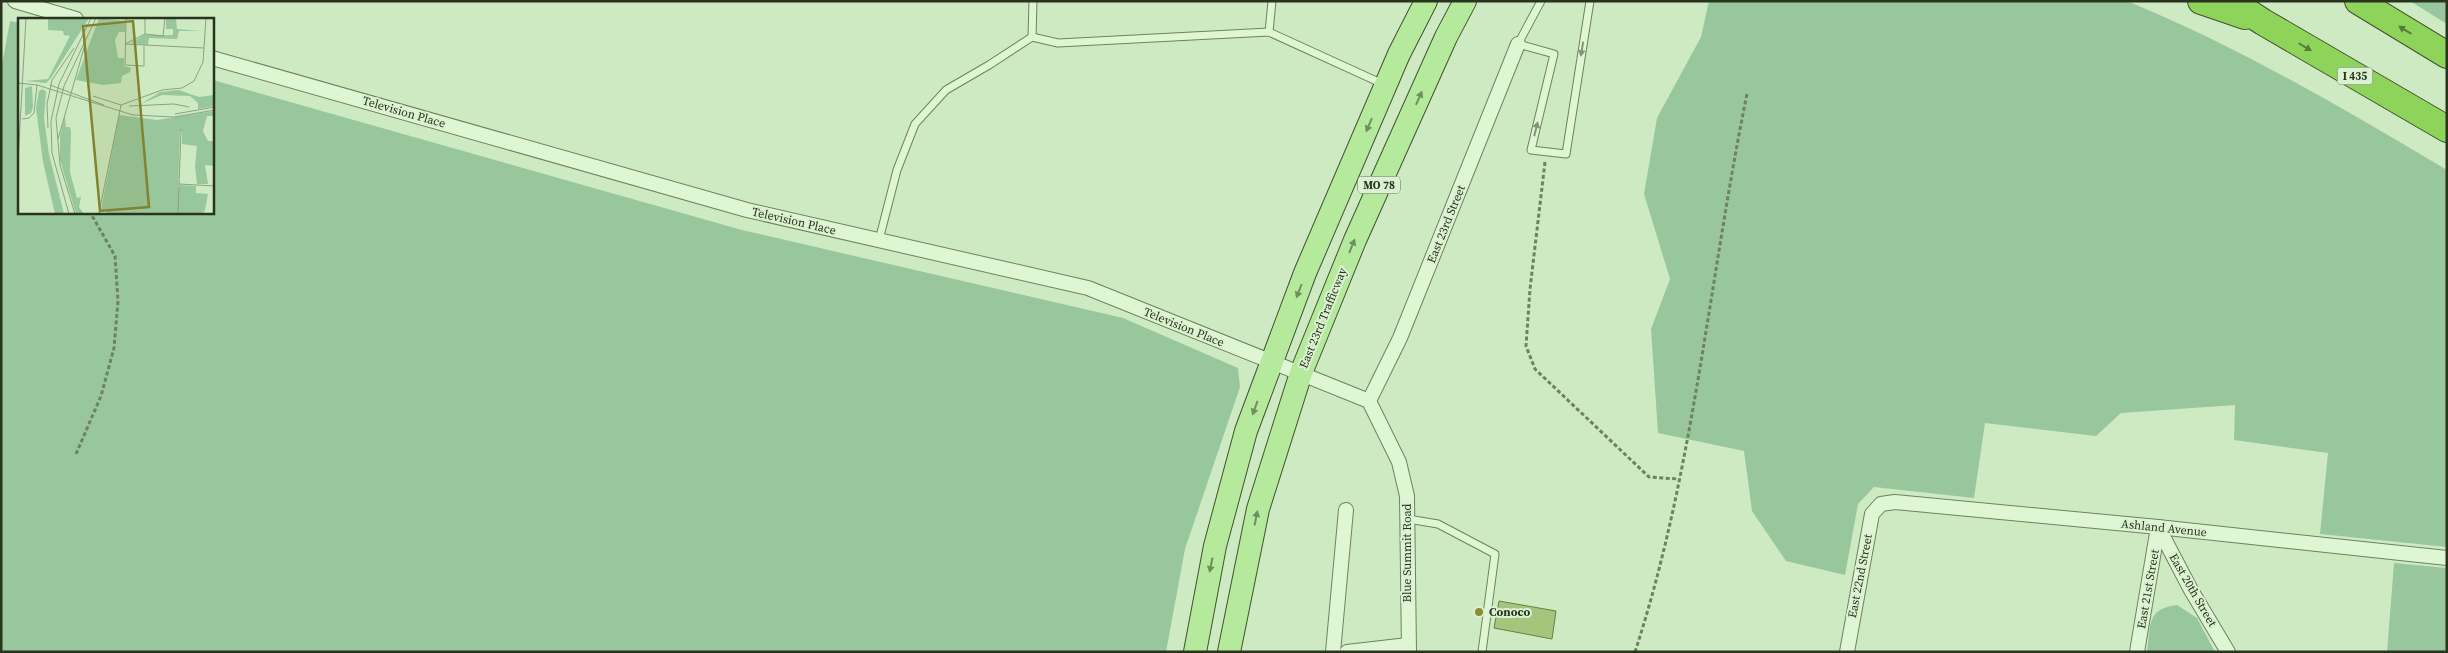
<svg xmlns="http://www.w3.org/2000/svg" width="2448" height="653" font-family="'Source Serif 4',serif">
  <rect width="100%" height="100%" fill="#ceeac3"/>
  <!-- green -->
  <g fill="#98c79e">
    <path d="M1709,1H2127C2239,47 2343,108 2447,170V547L2320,534L2328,453L2234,440L2235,405L2121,413L2096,436L1985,423L1974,498L1874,487L1858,504L1845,575L1786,561L1752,511L1744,451L1658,433L1651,329L1670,279L1644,194L1657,118L1701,37Z"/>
    <path d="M2410,1H2447V24Z"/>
    <path d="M10,21L19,23V212H212L213,80L742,230L1123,318L1238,368L1240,387L1185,549L1166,652H1V70Z"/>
    <path d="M2394,563L2447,568V652H2387Z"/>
    <path d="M2177,605L2197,618L2215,652H2147C2151,625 2146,609 2177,605Z"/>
  </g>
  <!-- building -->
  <path fill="#a6c57c" stroke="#678043" d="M1499,601L1556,611L1552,639L1494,628Z"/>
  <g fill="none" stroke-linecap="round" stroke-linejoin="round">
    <!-- service casing -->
    <g stroke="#6d835b" stroke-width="9">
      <g id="service">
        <path d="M1033,1L1032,37L1058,43L1269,32L1383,84"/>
        <path d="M1541,1L1518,44L1554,54L1531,150L1566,154L1590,1"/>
        <path d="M1269,32L1272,1"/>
        <path d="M879,240L897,170L915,124L946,90L989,65L1032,37"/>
        <path d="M1408,519L1438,524L1495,554L1482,652"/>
      </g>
    </g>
    <!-- minor casing -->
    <g stroke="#6d835b" stroke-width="16">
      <g id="minor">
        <path d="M15,1L76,19"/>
        <path d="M212,58L747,210L1088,288L1369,401"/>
        <path d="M1369,401L1400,338L1518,44"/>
        <path d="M1369,401L1399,462L1407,496L1409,652"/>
        <path d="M2158,527L2191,590L2228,652"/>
        <path d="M1333,652L1346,510"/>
        <path d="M1347,652L1408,645"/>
        <path d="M1847,652L1872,514L1881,504L1895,502L2158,527L2447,558"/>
        <path d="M2137,652L2158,527"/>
      </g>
    </g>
    <!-- primary casing -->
    <g stroke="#41512f" stroke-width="24">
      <g id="primary">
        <path d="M1195,652L1215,546L1246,431L1305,273L1399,54L1426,1"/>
        <path d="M1229,652L1258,509L1301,373L1355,240L1446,37L1465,1"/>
      </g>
    </g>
    <!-- motorway casing -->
    <g stroke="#41512f" stroke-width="28">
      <g id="motorway">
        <path d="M2201,1L2245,16"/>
        <path d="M2231,1L2263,22L2447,129"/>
        <path d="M2358,1L2447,55"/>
      </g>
    </g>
    <!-- path -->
    <g stroke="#6d835b" stroke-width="3" stroke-dasharray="4 2.5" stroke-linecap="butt">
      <path d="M1545,162L1530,289L1526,346L1535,369L1649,477L1678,479"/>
      <path d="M76,454L101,396L114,348L118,301L115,256L90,212"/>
      <path d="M1635,652C1694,471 1709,279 1747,94"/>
    </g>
    <!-- service -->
    <use href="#service" stroke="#dff6d5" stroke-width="7"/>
    <!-- minor -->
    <use href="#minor" stroke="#dff6d5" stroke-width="14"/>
    <!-- primary -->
    <use href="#primary" stroke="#b5ea9d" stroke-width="22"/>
    <!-- motorway -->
    <use href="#motorway" stroke="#8ed35a" stroke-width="26"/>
  </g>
  <!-- one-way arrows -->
  <defs><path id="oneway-solid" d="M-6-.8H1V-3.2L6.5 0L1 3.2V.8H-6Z" transform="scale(1.25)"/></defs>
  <g fill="#567c39">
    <use href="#oneway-solid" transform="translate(2405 30) rotate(-149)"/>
    <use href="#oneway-solid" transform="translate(2305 47) rotate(30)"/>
  </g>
  <g fill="#84957a">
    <use href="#oneway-solid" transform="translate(1582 49) rotate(99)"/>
    <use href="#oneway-solid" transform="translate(1536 129) rotate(-76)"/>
  </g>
  <g fill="#6f8f5e">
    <use href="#oneway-solid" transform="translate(1419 98) rotate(-66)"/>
    <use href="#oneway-solid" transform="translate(1369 125) rotate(113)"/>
    <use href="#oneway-solid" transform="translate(1352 246) rotate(-68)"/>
    <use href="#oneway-solid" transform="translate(1299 291) rotate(111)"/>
    <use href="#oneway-solid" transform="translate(1255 408) rotate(110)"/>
    <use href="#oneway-solid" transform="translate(1256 518) rotate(-79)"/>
    <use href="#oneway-solid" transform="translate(1211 565) rotate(101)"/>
  </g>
  <!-- markers -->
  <circle fill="#8c8c30" stroke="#dbf2d2" stroke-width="2" cx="1479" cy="612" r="5"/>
  <g text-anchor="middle" stroke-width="4" stroke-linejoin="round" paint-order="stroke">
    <!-- shield labels -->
    <g fill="#dbf2d2" stroke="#5e6d54" stroke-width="1">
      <rect x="2337.5" y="67.5" width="35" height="17" rx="4"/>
      <rect x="1358" y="176.5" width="42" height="17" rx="4"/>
    </g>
    <g font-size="11" font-weight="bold" fill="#29341e">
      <text x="2355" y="80">I 435</text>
      <text x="1379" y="189">MO 78</text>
    </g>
    <!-- street labels -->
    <g font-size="12" fill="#29341e" stroke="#dbf2d2">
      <text transform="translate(404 112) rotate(16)" y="4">Television Place</text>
      <text transform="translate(794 221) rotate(13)" y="4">Television Place</text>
      <text transform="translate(1446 224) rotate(-68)" y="4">East 23rd Street</text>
      <text transform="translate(1323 318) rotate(-68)" y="4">East 23rd Trafficway</text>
      <text transform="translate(1184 327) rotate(22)" y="4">Television Place</text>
      <text transform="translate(2164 528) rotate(6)" y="4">Ashland Avenue</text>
      <text transform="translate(1407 553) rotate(-90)" y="4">Blue Summit Road</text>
      <text transform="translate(1860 576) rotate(-79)" y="4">East 22nd Street</text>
      <text transform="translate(2148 589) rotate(-80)" y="4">East 21st Street</text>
      <text transform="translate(2193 590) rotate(60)" y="4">East 20th Street</text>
    </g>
    <!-- poi labels -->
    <g font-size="12" font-weight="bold" fill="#29341e" stroke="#dbf2d2" text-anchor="start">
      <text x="1489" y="616">Conoco</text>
    </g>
  </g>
  <!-- overview -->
  <g transform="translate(18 18)">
    <rect width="196" height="196" fill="#ceeac3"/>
    <path d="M30,0H71L33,60L28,65L7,63L30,61L52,18L46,17L45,13L30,12ZM81,0L107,3V14H101L97,22L100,40H106V48L113,50L112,54L104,58L103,65L85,67L58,62ZM148,0H158L159,11L182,13H161L159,21L131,20L130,27L113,25L126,17H155V11H148ZM14,68L15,89L13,95L7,98V70ZM25,71L28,74L26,100L31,136L46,196H37L25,144L18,90L21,73ZM161,72L181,79L196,77V88L180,91V85L172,78L144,77L123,86L142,74ZM196,93V98H189L185,113L190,123H196V148L187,147L190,166H179L177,148L179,128L164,126V113H162L160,173L162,167L178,168V175L190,176L187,193L182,196H93L83,192L101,97L139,102ZM47,97L48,109H52L53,114L52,154L59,180L63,179L61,189L66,196H58L42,142V118Z" fill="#98c79e"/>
    <path fill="none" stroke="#8ca181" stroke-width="1" d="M108,0L107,47L126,48V28M127,16V0M107,26L186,30M107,26L127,16L145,18L147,0M0,65L19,67L115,97L156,99L197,92M32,67L86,87M75,78L103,87M103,87L144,72L164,70L176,63L185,44L188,0M111,88L156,86L171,89M157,96L197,89M4,101L11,100L16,95L19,67M30,110L29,86L34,62L56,30M40,121L66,30M0,143L8,0M161,166L197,168M81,195L103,87M51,196L34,135L33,103L41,66L73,0M57,196L42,147L38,100L46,68L78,0M160,196L163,111"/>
    <path fill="#82832e" fill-opacity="0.15" stroke="#82832e" stroke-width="2.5" d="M115,3L131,189L82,193L65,8Z"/>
    <rect width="196" height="196" fill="none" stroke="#29341e" stroke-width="2.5"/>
  </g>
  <!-- border -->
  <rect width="2448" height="653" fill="none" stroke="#29341e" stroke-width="5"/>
</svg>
